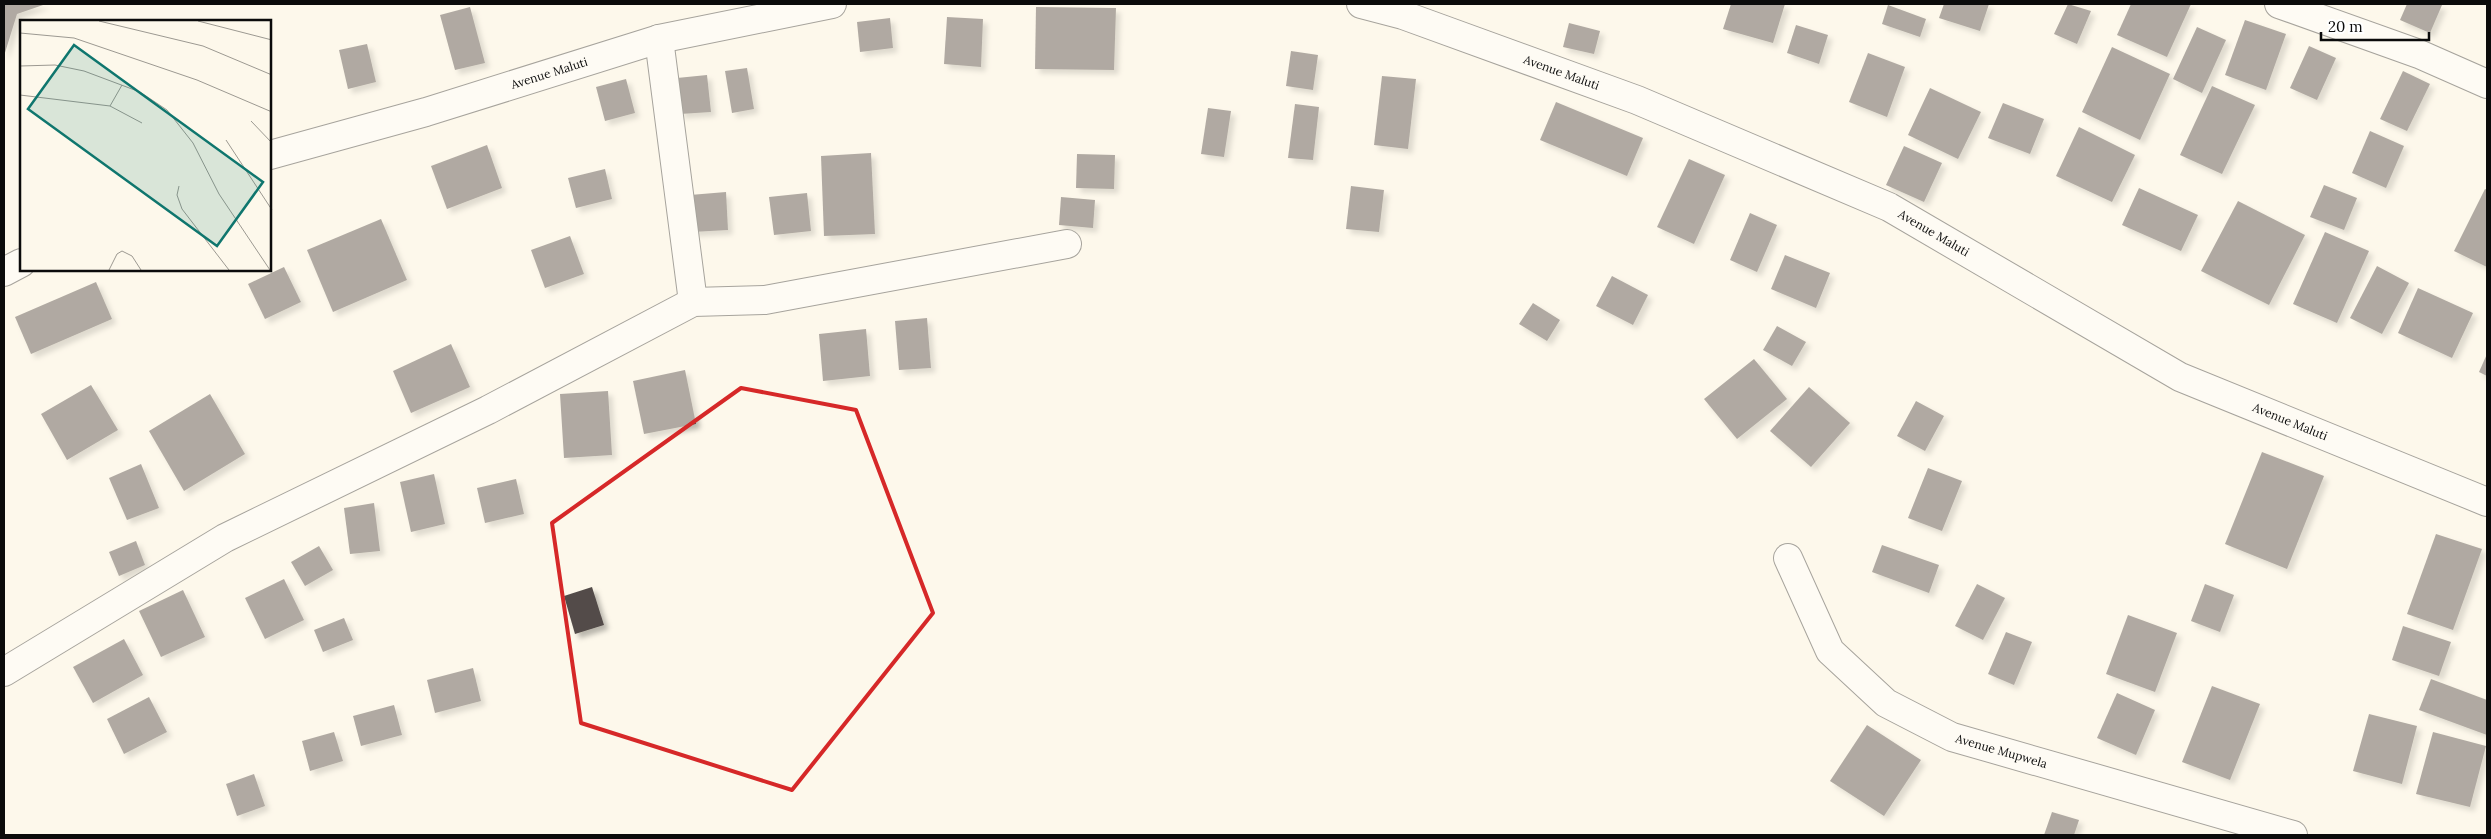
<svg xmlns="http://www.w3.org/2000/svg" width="2491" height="839" font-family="Lora,serif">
  <defs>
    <filter id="shadow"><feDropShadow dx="4.5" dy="4.5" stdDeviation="2.5" flood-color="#0004"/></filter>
  </defs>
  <rect width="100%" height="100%" fill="#fdf8eb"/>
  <!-- building -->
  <g fill="#534c49" filter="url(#shadow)">
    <path d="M4,4H46L17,14L4,56Z"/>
    <path d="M1731,4H1785L1773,43L1723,29Z"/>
    <path d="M1944,4H1989L1980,31L1939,18Z"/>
    <path d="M2068,4L2091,11L2077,44L2054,34Z"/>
    <path d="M2131,4H2191L2167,57L2117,35Z"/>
    <path d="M2407,4L2442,5L2430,33L2400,20Z"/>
    <path d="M1888,5L1926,19L1920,37L1882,24Z"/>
    <path d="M470,7L485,63L455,70L440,15Z"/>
    <path d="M1036,7L1116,8L1114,70L1035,69Z"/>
    <path d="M947,17L983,19L981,67L944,64Z"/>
    <path d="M890,18L893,48L860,52L857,22Z"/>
    <path d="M2245,20L2286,34L2266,90L2225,75Z"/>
    <path d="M1569,23L1600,31L1594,54L1563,47Z"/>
    <path d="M1796,25L1828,35L1819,64L1787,53Z"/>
    <path d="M2197,27L2226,40L2202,93L2173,79Z"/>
    <path d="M367,44L376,82L348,89L339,50Z"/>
    <path d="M2309,46L2336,58L2317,100L2290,88Z"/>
    <path d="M2112,47L2170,74L2140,140L2082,112Z"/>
    <path d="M1291,51L1318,55L1313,90L1286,86Z"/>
    <path d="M1868,53L1905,67L1887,117L1849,102Z"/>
    <path d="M747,68L754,109L732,113L725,71Z"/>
    <path d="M2403,71L2430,84L2407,131L2380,119Z"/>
    <path d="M707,75L711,112L680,114L677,78Z"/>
    <path d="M1382,76L1416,79L1408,149L1374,145Z"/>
    <path d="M626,79L635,113L605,121L596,87Z"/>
    <path d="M2212,86L2255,105L2222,174L2180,155Z"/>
    <path d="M1930,88L1981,112L1958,159L1908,135Z"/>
    <path d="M1556,102L1643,138L1627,176L1540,140Z"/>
    <path d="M2003,103L2044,119L2030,154L1988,138Z"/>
    <path d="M1295,104L1319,107L1313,160L1288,158Z"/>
    <path d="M1208,108L1231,111L1224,157L1201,154Z"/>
    <path d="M2079,127L2135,155L2112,202L2056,176Z"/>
    <path d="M2370,131L2404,146L2386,188L2352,173Z"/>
    <path d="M487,145L502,188L447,209L431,166Z"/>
    <path d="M1904,146L1942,163L1924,202L1886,185Z"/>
    <path d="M871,153L875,234L824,236L821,156Z"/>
    <path d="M1077,154L1115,155L1114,189L1076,188Z"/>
    <path d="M1689,159L1725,175L1694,244L1657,227Z"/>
    <path d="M605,169L612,199L576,208L568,178Z"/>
    <path d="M2324,185L2357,198L2344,230L2310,217Z"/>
    <path d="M1351,186L1384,190L1379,232L1346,229Z"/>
    <path d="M2139,188L2198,215L2181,251L2122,225Z"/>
    <path d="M2485,189L2487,190V267L2454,251Z"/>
    <path d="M726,192L728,230L692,232L690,195Z"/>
    <path d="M807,193L811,231L774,235L769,197Z"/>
    <path d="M1061,197L1095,200L1093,228L1059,225Z"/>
    <path d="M2238,201L2305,235L2269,305L2201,271Z"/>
    <path d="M1750,213L1777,225L1757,272L1730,260Z"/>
    <path d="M381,219L407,280L333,312L307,250Z"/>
    <path d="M2325,232L2369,251L2337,323L2293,304Z"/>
    <path d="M570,236L584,274L545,288L531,250Z"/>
    <path d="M1785,255L1830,273L1816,308L1771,289Z"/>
    <path d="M2377,266L2409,283L2382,334L2350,318Z"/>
    <path d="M284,267L301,302L265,319L248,284Z"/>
    <path d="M1612,276L1648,295L1633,325L1596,306Z"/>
    <path d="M96,282L112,319L31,354L15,317Z"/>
    <path d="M2418,288L2473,313L2452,358L2398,333Z"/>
    <path d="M1533,303L1560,320L1547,341L1519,324Z"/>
    <path d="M927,318L931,368L899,370L895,321Z"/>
    <path d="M1777,326L1806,342L1792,366L1763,350Z"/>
    <path d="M866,329L870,376L823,381L819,334Z"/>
    <path d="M451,344L470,387L411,413L393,371Z"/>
    <path d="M2487,354V376L2479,372Z"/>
    <path d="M1754,359L1787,399L1737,439L1704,399Z"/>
    <path d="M685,370L696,424L644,434L633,381Z"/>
    <path d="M91,385L118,430L67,460L41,414Z"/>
    <path d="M1809,387L1850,423L1811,467L1770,431Z"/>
    <path d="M608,391L612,455L564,458L560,394Z"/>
    <path d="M210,394L245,454L184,491L149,431Z"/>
    <path d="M1916,401L1944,416L1925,451L1897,436Z"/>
    <path d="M2262,452L2324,476L2287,569L2225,544Z"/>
    <path d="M141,464L159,508L127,520L109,478Z"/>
    <path d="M1928,468L1962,481L1942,531L1908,518Z"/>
    <path d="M434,474L445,524L411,532L400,482Z"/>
    <path d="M516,479L524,514L485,523L477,488Z"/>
    <path d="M374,503L380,551L350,554L344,508Z"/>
    <path d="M2436,534L2482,549L2453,630L2407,614Z"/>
    <path d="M136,541L145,565L119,576L109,552Z"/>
    <path d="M1882,545L1939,565L1929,593L1872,572Z"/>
    <path d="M319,546L333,570L305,586L291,562Z"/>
    <path d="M284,579L304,620L265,639L245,598Z"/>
    <path d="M1977,584L2005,598L1983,640L1955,626Z"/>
    <path d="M2205,584L2234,595L2220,632L2191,621Z"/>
    <path d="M592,587L604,625L575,634L564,596Z"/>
    <path d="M183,590L205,637L161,657L139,611Z"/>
    <path d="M2128,615L2177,633L2155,692L2106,674Z"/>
    <path d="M344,618L353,640L323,652L314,630Z"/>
    <path d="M2403,626L2451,642L2439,676L2392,660Z"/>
    <path d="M2006,632L2032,642L2014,685L1988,674Z"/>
    <path d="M124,639L143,675L93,703L73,667Z"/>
    <path d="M473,668L481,701L435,713L427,680Z"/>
    <path d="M2431,679L2487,700V735L2419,710Z"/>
    <path d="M2212,686L2260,704L2230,780L2182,762Z"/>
    <path d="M2117,693L2155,710L2136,755L2097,738Z"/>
    <path d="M149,697L167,732L124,754L107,719Z"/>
    <path d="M394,705L402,735L361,746L353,716Z"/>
    <path d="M2369,714L2417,726L2402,784L2353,771Z"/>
    <path d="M1867,725L1921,760L1884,816L1830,781Z"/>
    <path d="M334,732L343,761L310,771L302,741Z"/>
    <path d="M2433,732L2486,746L2470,807L2416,794Z"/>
    <path d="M254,774L265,806L237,816L226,784Z"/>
    <path d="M2052,812L2079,820L2074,835H2044Z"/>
  </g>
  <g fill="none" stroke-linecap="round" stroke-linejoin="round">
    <!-- minor casing -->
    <g stroke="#3e3e3e" stroke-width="30">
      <g id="minor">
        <path id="s1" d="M1361,4L1403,15L1637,100L1889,207L2180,377L2487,502"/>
        <path d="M2279,4L2419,54L2487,84"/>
        <path d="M659,39L693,302"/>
        <path id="s2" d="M270,155L426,112L659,39L832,4"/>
        <path d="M4,272L21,263"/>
        <path id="s3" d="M1788,558L1830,651L1886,703L1952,737L2293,835"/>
        <path d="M4,672L225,538L488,410L693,302L765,300L1067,244"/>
      </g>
    </g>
    <!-- minor -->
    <use href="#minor" stroke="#fff" stroke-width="28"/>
  </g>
  <!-- marked area -->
  <path d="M0 0H2491V839H0ZM741,388L856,410L933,613L792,790L581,723L552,523Z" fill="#fdf8eb" fill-opacity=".55" fill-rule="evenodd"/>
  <path fill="none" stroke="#d62828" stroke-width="4" stroke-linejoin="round" d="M741,388L856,410L933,613L792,790L581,723L552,523Z"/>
  <g text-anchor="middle" stroke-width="5" stroke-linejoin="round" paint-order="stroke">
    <!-- street labels -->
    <g font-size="12" fill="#0b0b0b" stroke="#fff">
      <text dy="4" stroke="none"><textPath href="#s1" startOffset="212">Avenue Maluti</textPath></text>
      <text dy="4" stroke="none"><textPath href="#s2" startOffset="291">Avenue Maluti</textPath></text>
      <text dy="4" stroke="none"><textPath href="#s1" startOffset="618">Avenue Maluti</textPath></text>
      <text dy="4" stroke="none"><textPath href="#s1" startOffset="1022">Avenue Maluti</textPath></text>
      <text dy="4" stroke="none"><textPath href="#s3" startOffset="304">Avenue Mupwela</textPath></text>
    </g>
  </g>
  <!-- overview -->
  <g transform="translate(20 20)">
    <rect width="251" height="251" fill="#fdf8eb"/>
    <path fill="none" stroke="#9c9991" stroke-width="1" d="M79,1L183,26L252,55M178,1L252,20M0,13L54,18L177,60L252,92M0,46L35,45L64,51L120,72L147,90L173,123L199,174L250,250M0,75L90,86L122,103M90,86L102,65M231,101L252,123M206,120L252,190M159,166L157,175L162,189L209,250M89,250L97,234L102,231L112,236L121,250"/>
    <path fill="#0f766e" fill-opacity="0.15" stroke="#0f766e" stroke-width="2.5" d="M54,25L243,162L197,226L8,89Z"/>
    <rect width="251" height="251" fill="none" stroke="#0b0b0b" stroke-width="2.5"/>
  </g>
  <!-- border -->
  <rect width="2491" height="839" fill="none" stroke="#0b0b0b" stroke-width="10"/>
  <!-- scale -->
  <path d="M2321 32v8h108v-8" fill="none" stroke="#0b0b0b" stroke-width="2.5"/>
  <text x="2328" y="32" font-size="15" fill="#0b0b0b" stroke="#ffffff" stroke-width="4" paint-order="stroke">20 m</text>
</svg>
